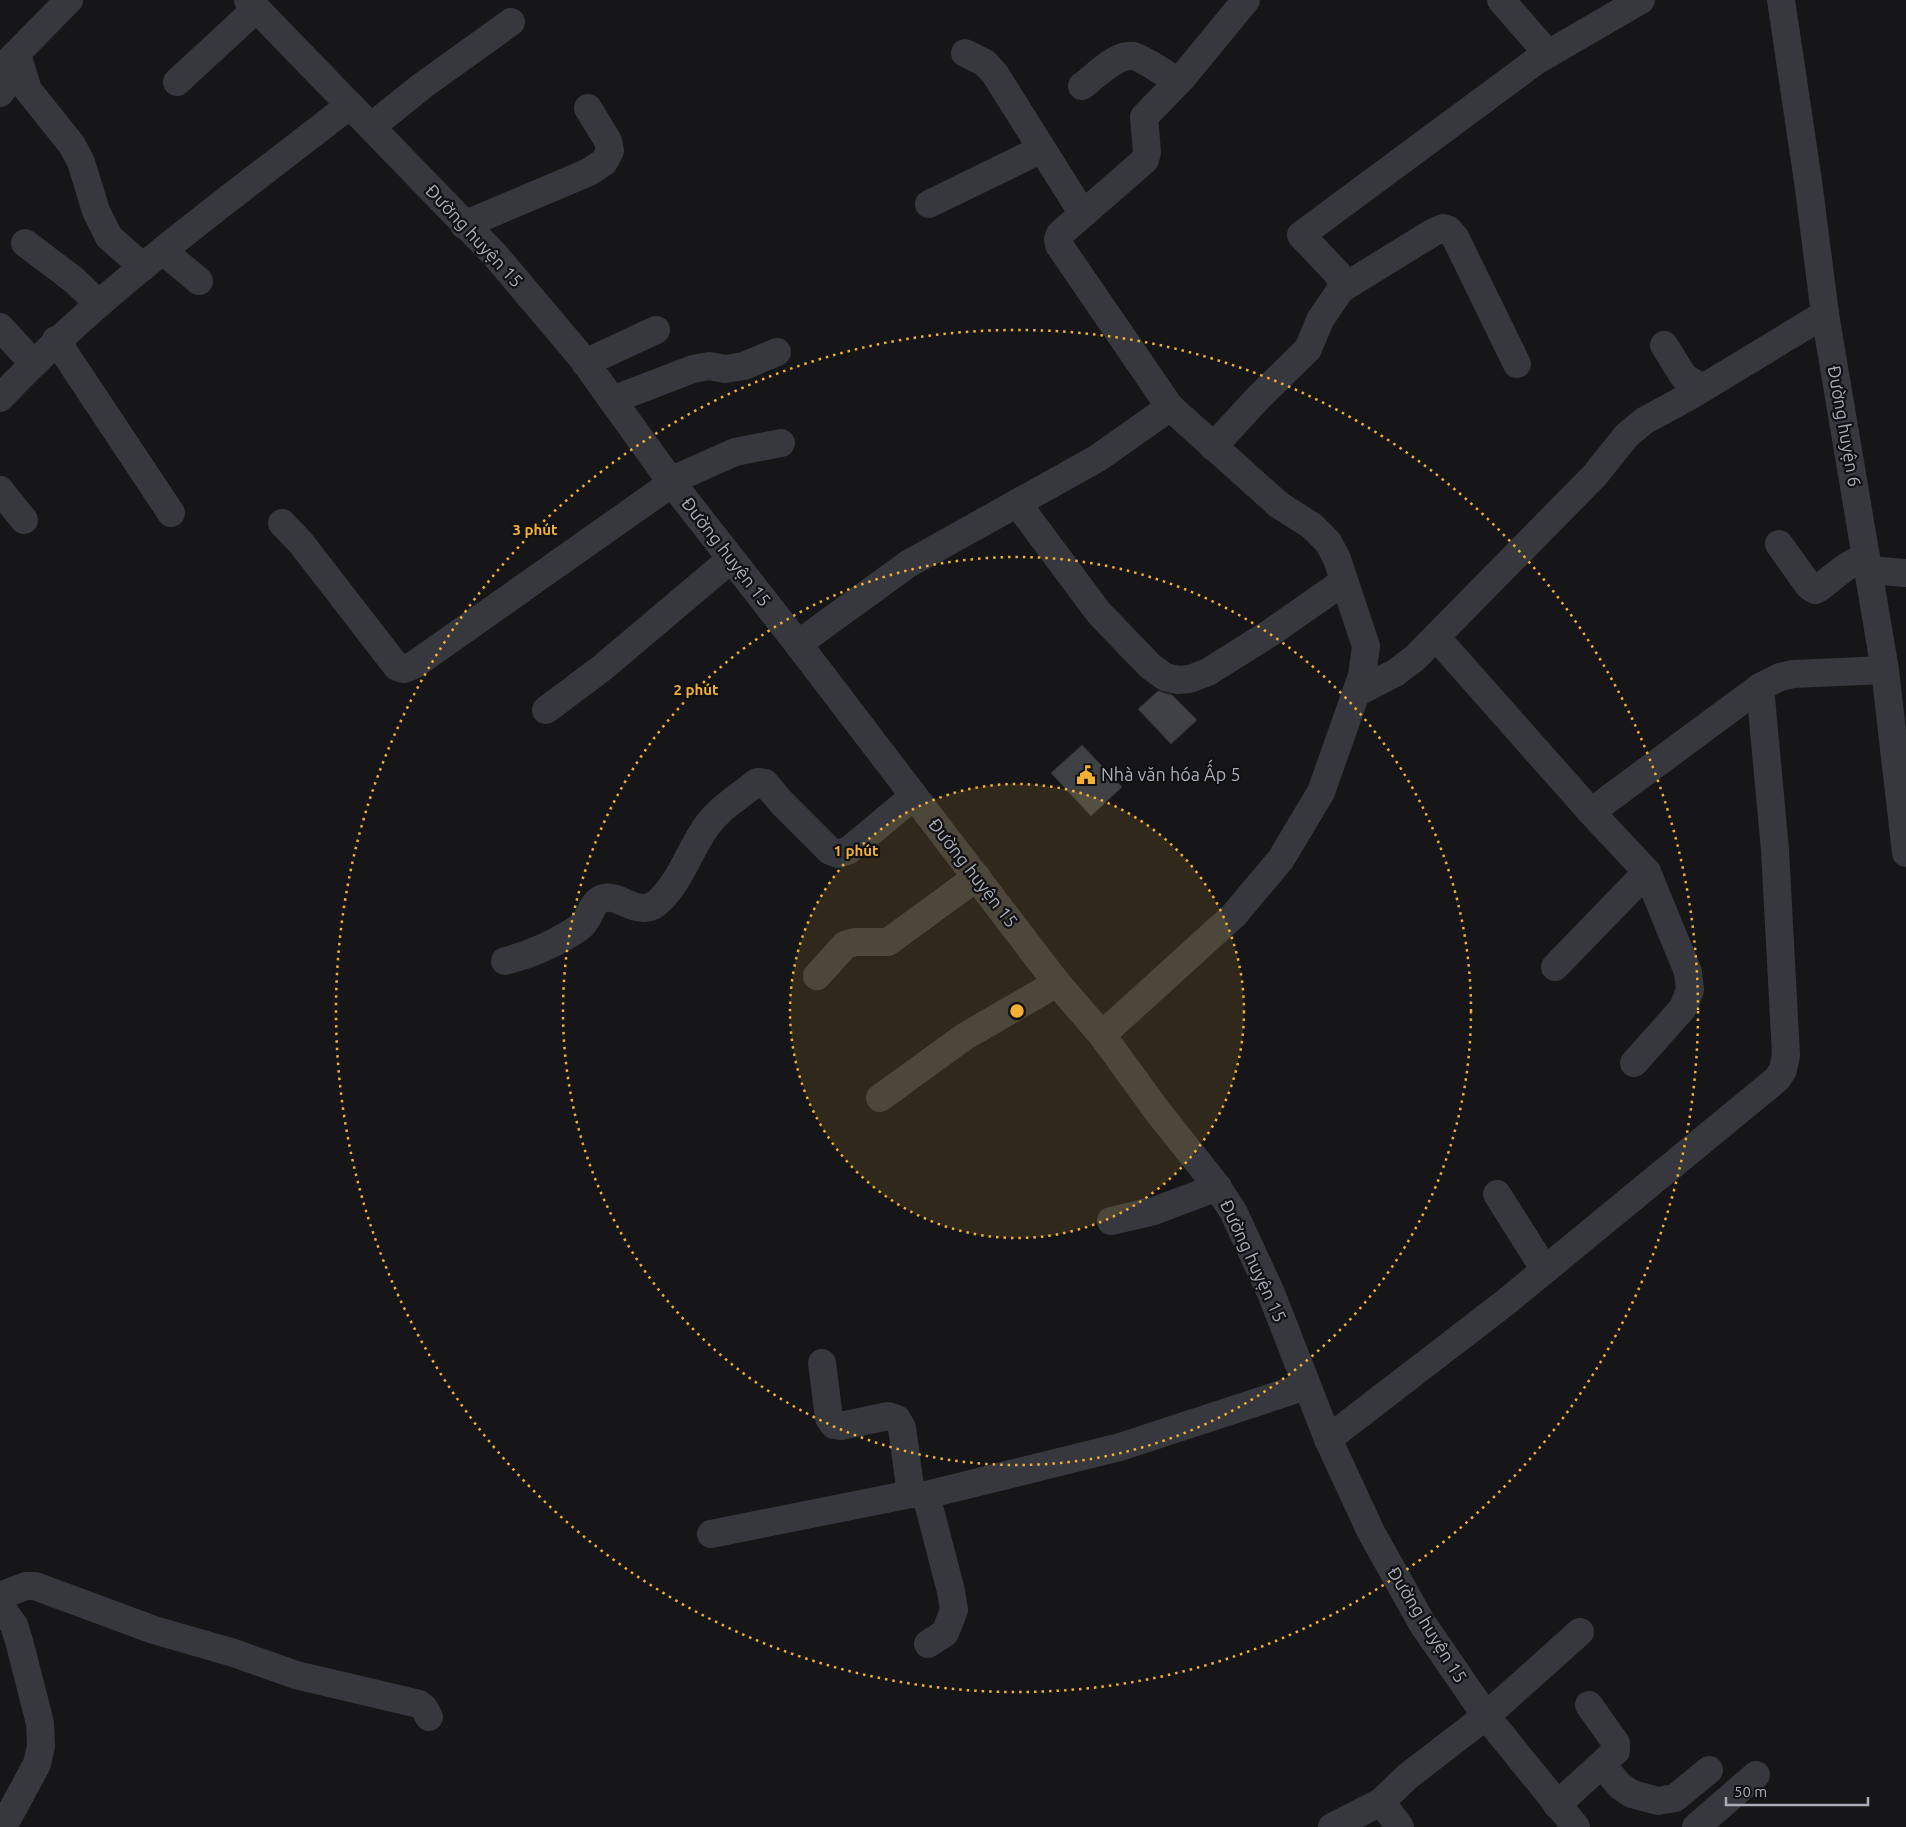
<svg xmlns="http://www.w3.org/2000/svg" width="1906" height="1827" font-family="Ubuntu,sans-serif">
  <rect width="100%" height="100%" fill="#161618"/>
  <!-- building -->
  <g fill="#404145" stroke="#303034">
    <path d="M1158,691L1172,695L1197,720L1171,744L1138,709Z"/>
    <path d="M1082,745L1122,787L1091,816L1051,773Z"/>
  </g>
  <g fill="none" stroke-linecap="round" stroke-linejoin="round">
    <!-- minor -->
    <g stroke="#37383d" stroke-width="28">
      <path d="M248,0L495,255L582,358L672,483L798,644L1057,983L1102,1035L1158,1112L1213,1181L1233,1211L1271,1293L1328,1439L1371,1532L1422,1623L1486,1716L1576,1827"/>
      <path d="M1501,0L1548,54"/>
      <path d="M1781,0L1808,181L1825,314L1885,670L1906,853"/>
      <path d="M965,53L985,63L995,74L1083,214"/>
      <path d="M17,54L28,90L72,145L81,162L96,211L109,237L143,267"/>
      <path d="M177,82L256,9"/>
      <path d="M1082,86C1096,76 1115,54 1133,56C1143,58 1169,76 1178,82"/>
      <path d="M0,93L7,84L11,59L69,0"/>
      <path d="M371,127L422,86L511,22"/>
      <path d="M929,204L1042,149"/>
      <path d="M464,225L589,172L604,162L610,151L608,141L588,108"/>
      <path d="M25,243L74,280L99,304"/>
      <path d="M163,251L199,281"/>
      <path d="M1341,289L1432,233L1443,228L1449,230L1455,237L1517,364"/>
      <path d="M0,327L33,363"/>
      <path d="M56,340L171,513"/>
      <path d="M1664,345L1684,377L1703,388"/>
      <path d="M585,363L656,330"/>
      <path d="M0,398C104,288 231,198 350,105"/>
      <path d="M612,400L693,369L709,366L725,369L744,366L777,352"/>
      <path d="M1213,447L1258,398L1308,349L1320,320L1341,289L1342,281L1337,273L1301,235L1536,61L1641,0"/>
      <path d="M670,481L735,452L781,443"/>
      <path d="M0,490L24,520"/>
      <path d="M1017,503L1099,613L1150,666L1165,677L1178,680L1190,679L1208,672L1270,633L1343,582"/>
      <path d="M282,523L301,543L397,667L404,669L414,665L672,483"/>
      <path d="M1779,544L1809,586L1815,590L1819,588C1834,577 1847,563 1866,557"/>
      <path d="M1868,570L1906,573"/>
      <path d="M1436,637L1591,812L1647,872L1688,972L1690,990L1683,1008L1634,1063"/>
      <path d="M798,644L908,564L1098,458L1170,407L1059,245L1058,239L1060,234L1145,160L1147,152L1144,117L1182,78L1246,0"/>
      <path d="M1356,693L1395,673L1415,658L1595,475L1627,435L1644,421L1688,397L1825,314"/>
      <path d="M546,710L602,668L731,559"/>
      <path d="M1591,812L1760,687"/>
      <path d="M505,961C529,955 550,946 571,933C575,930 580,928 583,924C589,918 591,907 597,902C614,886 636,920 657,903C680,883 689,851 706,827C719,808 740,796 757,782L765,783L782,803L830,851L838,854L849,850L914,796"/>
      <path d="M1555,967L1647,872"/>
      <path d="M817,976L845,945L855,942H888L977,877"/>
      <path d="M1102,1035L1234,915L1281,859L1321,792L1362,676L1366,646L1337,559L1328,542L1312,526L1279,505L1170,407"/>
      <path d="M880,1098L964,1037L1057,983"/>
      <path d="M1497,1194L1545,1270"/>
      <path d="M1111,1221L1154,1211L1218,1187"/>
      <path d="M822,1363L829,1418L834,1425L841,1426L888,1416L897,1419L902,1428L911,1494"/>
      <path d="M1328,1439L1506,1302L1777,1079L1783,1070L1786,1055L1775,850L1760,687L1780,677L1793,674L1885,670"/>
      <path d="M926,1495L951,1591L954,1610L945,1633L928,1644"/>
      <path d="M711,1534L911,1494L926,1495L1120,1447L1306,1386"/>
      <path d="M0,1596L26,1586H35L154,1630L234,1653L296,1675L419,1704L424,1708L429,1717"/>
      <path d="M0,1606L14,1625L19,1641L40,1723L41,1746L37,1764L3,1827"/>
      <path d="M1602,1765L1620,1786L1632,1794L1658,1801L1675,1798L1709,1770"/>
      <path d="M1557,1805L1616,1751V1743L1589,1705"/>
      <path d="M1332,1827L1381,1802"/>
      <path d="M1400,1827L1381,1802L1408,1776L1486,1716L1580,1632"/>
      <path d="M1696,1827L1756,1775"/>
    </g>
  </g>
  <!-- distance rings -->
  <circle cx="1017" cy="1011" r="227" fill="#f2b134" fill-opacity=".12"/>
  <g fill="none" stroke="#f2b134" stroke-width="2.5" stroke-dasharray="2.5 5">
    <circle cx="1017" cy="1011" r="227"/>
    <circle cx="1017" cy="1011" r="454"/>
    <circle cx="1017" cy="1011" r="681"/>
  </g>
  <!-- icons -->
  <defs>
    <g id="civic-bare" transform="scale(1.5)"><path d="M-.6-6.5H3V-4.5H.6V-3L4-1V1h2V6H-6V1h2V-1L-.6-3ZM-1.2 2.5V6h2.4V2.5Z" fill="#f2b134" stroke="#111113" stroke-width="2.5" paint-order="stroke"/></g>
  </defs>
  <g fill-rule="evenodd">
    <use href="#civic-bare" x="1086" y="775"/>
  </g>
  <g text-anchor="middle" stroke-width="4.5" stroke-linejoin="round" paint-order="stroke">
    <!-- street labels -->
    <g font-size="18" fill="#a8adb8" stroke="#111113">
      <text transform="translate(474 236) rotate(47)" y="6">Đường huyện 15</text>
      <text transform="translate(1844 426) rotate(80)" y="6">Đường huyện 6</text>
      <text transform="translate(726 552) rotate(52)" y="6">Đường huyện 15</text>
      <text transform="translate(973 873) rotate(52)" y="6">Đường huyện 15</text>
      <text transform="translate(1253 1261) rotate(65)" y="6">Đường huyện 15</text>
      <text transform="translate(1427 1625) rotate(58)" y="6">Đường huyện 15</text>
    </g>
    <!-- poi labels -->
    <g font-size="18" fill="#a8adb8" stroke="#111113" text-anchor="start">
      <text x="1101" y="781">Nhà văn hóa Ấp 5</text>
    </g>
  </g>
  <circle cx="1017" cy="1011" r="8" fill="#f2b134" stroke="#111113" stroke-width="2.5"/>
  <g font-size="15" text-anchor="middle" font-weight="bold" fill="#f2b134" stroke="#111113" stroke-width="4.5" stroke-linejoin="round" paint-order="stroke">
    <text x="535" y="535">3 phút</text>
    <text x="696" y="695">2 phút</text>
    <text x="856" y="856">1 phút</text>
  </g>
  <!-- scale -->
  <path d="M1726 1797v8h142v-8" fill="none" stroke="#a8adb8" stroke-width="2.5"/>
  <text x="1734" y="1797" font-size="15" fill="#a8adb8" stroke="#111113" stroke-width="4" paint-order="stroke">50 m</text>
</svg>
